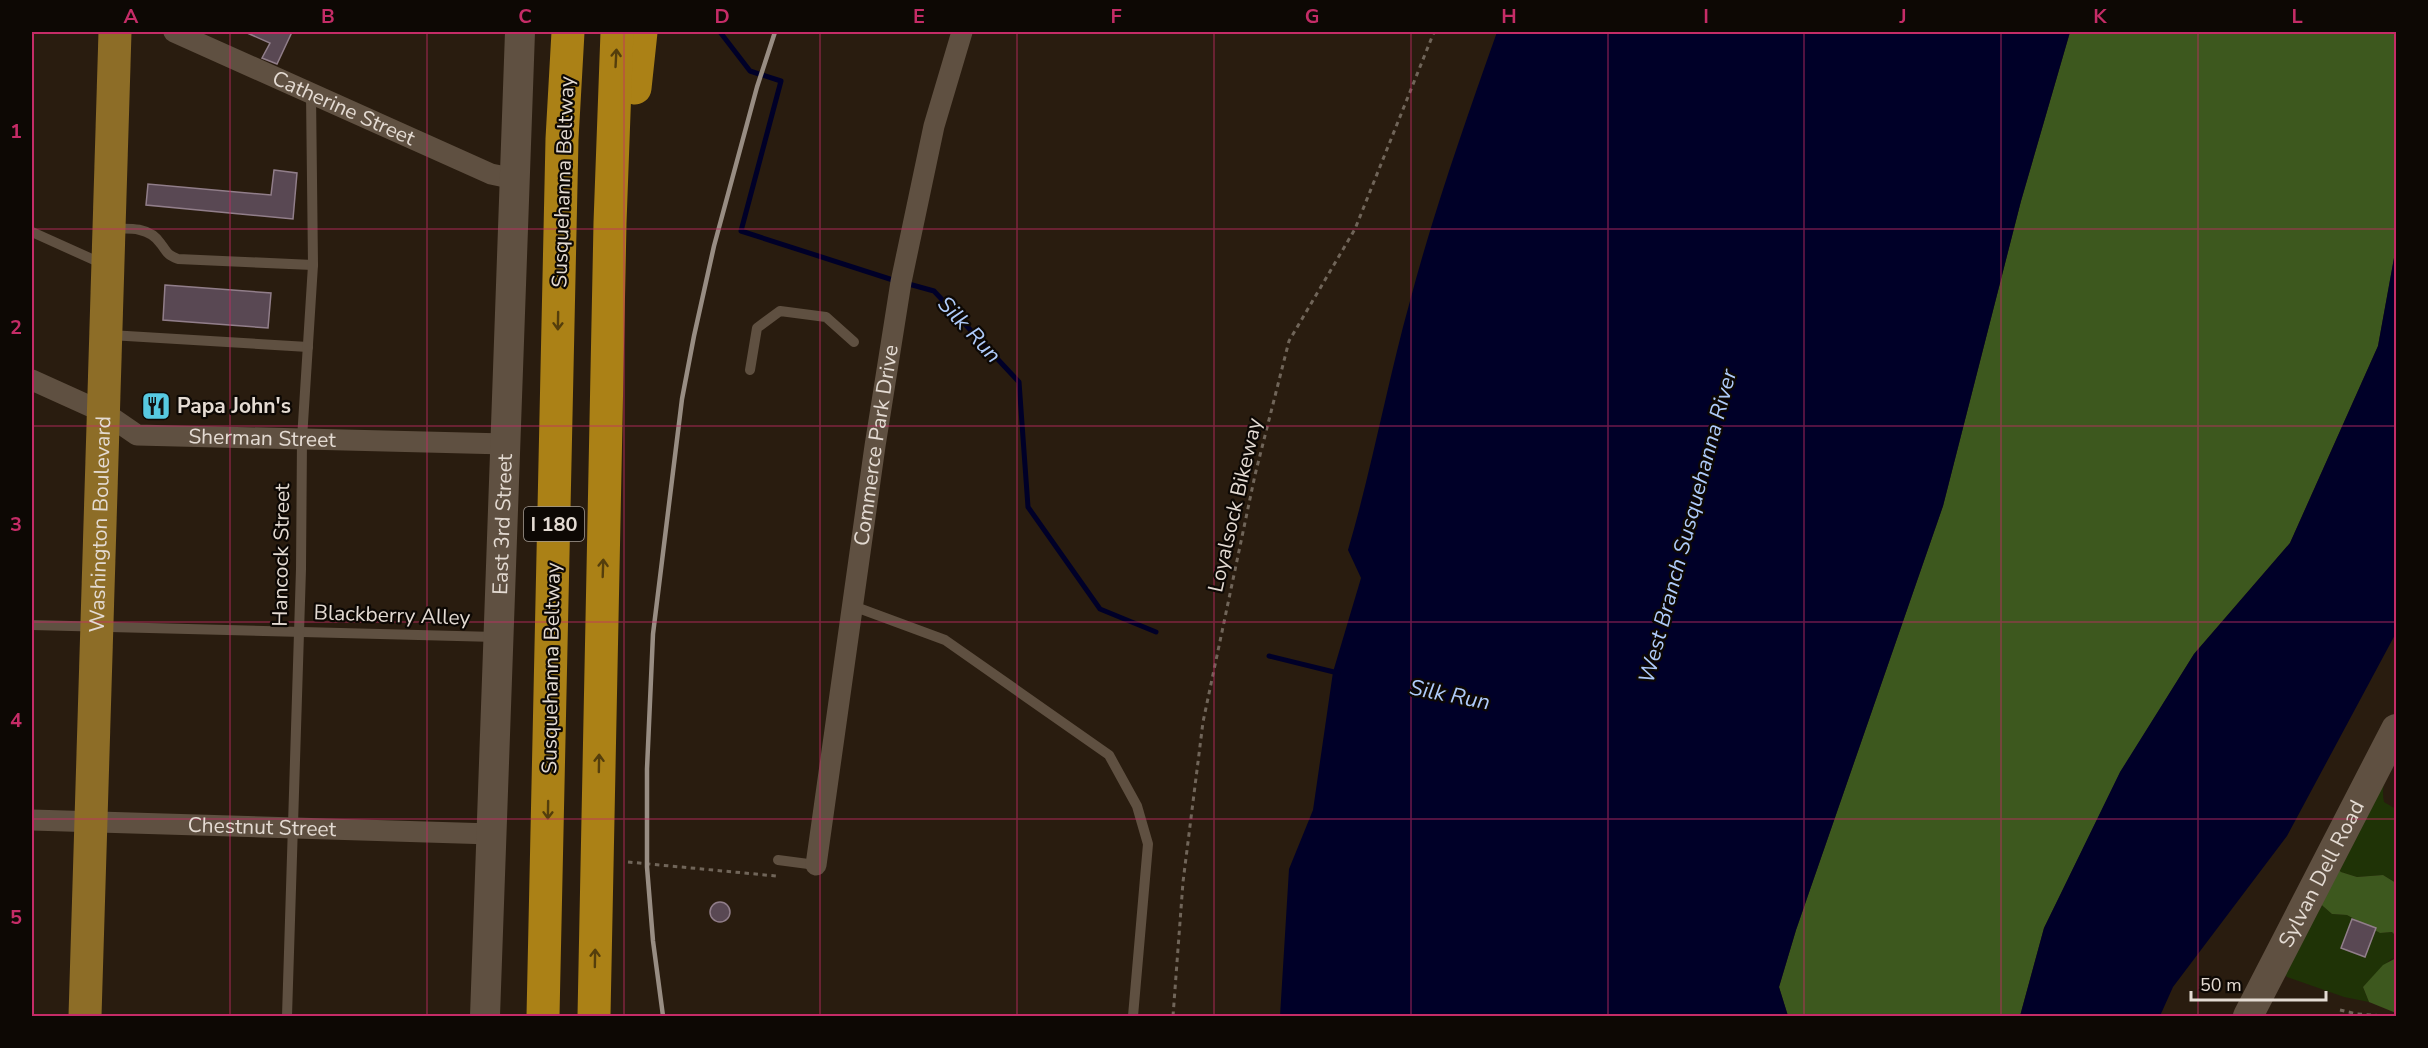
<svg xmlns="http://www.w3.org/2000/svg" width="2428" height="1048" font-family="'Nunito Sans',sans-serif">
  <rect width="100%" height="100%" fill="#291c0f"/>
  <!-- green -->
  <g fill="#1f3306">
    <path d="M2391,759H2396V764C2385,771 2381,789 2384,802L2396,809V883L2383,875L2357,877L2341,872L2333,864L2367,795Z"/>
    <path d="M2316,900L2332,914L2347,915L2380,933L2392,932L2396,936V958L2391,959L2363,987L2369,1002L2344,997L2287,977L2284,973Z"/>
  </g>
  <!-- forest -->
  <g fill="#3d581e">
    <path d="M2070,32H2396V247L2378,346L2290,543L2194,654L2120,773L2044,928L2020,1016H1788L1779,987L1796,930L1943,506L2021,201Z"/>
    <path d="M2336,867L2341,872L2357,877L2383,875L2396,883V936L2392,932L2380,933L2347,915L2332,914L2316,900Z"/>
    <path d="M2396,958V1013L2369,1002L2363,987L2383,965Z"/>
  </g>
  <!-- water -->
  <g fill="#000028">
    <path d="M1497,32H2070L2021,201L1943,506L1796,930L1779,987L1788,1016H1280L1289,869L1313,810L1333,672L1361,578L1348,550C1372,468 1387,384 1410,301C1434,210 1466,120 1497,32Z"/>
    <path d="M2396,247V633L2287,836L2173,987L2160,1016H2020L2044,928L2120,772L2194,654L2290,543L2378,346Z"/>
  </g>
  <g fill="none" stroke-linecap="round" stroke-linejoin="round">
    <!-- stream -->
    <g stroke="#000028" stroke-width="5">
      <path d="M720,32L750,71L781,81L741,231L896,281"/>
      <path d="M905,283L934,291L1019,382L1028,507L1100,609L1156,632"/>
      <path d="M1269,656L1338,673"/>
    </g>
  </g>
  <!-- building -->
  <g fill="#594853" stroke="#917e8a" stroke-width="1.5">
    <path d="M245,32H292L277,64L262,58L270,43Z"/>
    <path d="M274,170L297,173L293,219L146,205L148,184L271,195Z"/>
    <path d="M165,285L271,293L268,328L163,320Z"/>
    <circle cx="720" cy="912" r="10"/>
    <path d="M2352,919L2376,928L2365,957L2341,948Z"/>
  </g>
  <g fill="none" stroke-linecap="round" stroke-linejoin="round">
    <!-- path -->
    <g stroke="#706559" stroke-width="3" stroke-dasharray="4.5 4.5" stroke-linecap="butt">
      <path d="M628,862L776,876"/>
      <path d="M2340,1010L2357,1014L2385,1016"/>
      <path d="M1173,1016L1183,882L1203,722L1255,475L1289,341L1355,229L1434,32"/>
    </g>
    <!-- lane -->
    <g stroke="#5f5041" stroke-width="10">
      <path d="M112,229C130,228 150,227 161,244C168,253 166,254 178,259L313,265"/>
      <path d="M32,232L103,264"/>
      <path d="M110,335L308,347"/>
      <path d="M750,370L757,328L780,311L826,317L854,342"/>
      <path d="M853,606L945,640L1109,755L1137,806L1148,844L1133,1016"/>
      <path d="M32,625L496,637"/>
      <path d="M778,860L816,865"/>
      <path d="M287,1016L301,569L302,439L313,265L311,94"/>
    </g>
    <!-- street -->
    <g stroke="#5f5041" stroke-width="21">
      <path id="s1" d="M174,32L491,174L515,179"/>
      <path id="s2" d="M32,380L105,413L137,435L506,444"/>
      <path id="s3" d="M32,820L492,834"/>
      <path id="s4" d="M816,865L875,446L901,282L934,126L962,32"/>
    </g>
    <!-- secondary -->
    <g stroke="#5f5041" stroke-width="30">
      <path id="s5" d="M485,1016L520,32"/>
      <path id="s6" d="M2248,1016L2396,729"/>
    </g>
    <!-- primary -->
    <path stroke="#8d6d27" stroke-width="33" id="s7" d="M85,1016L115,32"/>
    <!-- highway -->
    <g stroke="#ab8116" stroke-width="33">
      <path d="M635,88L641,32"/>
      <path d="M543,1016L562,139L568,32"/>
      <path d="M594,1016L610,223L617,32"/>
    </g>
    <!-- rail -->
    <path stroke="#988d83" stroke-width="4.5" d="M663,1016L653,941L647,867V769L653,634L682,399L694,336L714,246L757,87L775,32"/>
  </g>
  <!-- one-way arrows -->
  <defs><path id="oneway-shaft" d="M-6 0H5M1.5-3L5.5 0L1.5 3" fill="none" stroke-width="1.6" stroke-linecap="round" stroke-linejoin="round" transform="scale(1.5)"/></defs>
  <g stroke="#543e0c">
    <use href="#oneway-shaft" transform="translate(616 58) rotate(-87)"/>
    <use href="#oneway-shaft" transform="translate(558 321) rotate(91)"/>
    <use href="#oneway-shaft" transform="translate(603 568) rotate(-88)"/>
    <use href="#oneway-shaft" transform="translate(599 763) rotate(-89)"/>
    <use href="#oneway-shaft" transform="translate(548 810) rotate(91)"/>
    <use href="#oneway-shaft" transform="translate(595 958) rotate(-89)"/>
  </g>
  <!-- grid -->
  <path fill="none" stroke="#c52c67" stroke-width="1.5" stroke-opacity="0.55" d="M230,32V1016M427,32V1016M624,32V1016M820,32V1016M1017,32V1016M1214,32V1016M1411,32V1016M1608,32V1016M1804,32V1016M2001,32V1016M2198,32V1016M32,229H2396M32,426H2396M32,622H2396M32,819H2396"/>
  <!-- icons -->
  <defs>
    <g id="restaurant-square" transform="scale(1.5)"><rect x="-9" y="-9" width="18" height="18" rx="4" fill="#57c9e1" stroke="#0d0804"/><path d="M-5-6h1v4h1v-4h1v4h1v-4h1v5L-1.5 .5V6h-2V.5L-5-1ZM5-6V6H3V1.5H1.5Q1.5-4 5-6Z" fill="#111"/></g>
  </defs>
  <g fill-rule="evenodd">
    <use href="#restaurant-square" x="156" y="406"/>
  </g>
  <g text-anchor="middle" stroke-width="4.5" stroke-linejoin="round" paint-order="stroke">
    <!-- shield labels -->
    <rect fill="#0d0804" stroke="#a49c95" stroke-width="1.5" x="524" y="507" width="60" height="34" rx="4.5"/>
    <g font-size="20" font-weight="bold" fill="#e4dbd3">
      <text x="554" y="531">I 180</text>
    </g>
    <!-- street labels -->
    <g font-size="21" fill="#e4dbd3" stroke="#0d0804">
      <text dy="7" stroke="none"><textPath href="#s1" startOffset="186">Catherine Street</textPath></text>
      <text transform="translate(563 182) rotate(-88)" y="7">Susquehanna Beltway</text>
      <text dy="7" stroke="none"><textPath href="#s2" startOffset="244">Sherman Street</textPath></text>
      <text dy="7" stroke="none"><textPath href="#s4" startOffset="424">Commerce Park Drive</textPath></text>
      <text transform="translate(1235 505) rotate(-77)" y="7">Loyalsock Bikeway</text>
      <text dy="7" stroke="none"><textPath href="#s7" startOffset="492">Washington Boulevard</textPath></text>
      <text dy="7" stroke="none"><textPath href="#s5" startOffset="492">East 3rd Street</textPath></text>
      <text transform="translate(281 555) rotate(-89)" y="7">Hancock Street</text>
      <text transform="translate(392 615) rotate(2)" y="7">Blackberry Alley</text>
      <text transform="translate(551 668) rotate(-89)" y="7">Susquehanna Beltway</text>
      <text dy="7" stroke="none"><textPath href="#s3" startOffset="230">Chestnut Street</textPath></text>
      <text dy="7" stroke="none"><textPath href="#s6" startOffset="160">Sylvan Dell Road</textPath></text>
    </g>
    <!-- poi labels -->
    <g font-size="21" font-weight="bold" fill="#e4dbd3" stroke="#0d0804" text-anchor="start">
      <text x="177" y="413">Papa John's</text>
    </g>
    <!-- water labels -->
    <g font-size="22" font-style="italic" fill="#afcbfa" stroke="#0d0804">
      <text transform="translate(970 329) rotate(47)" y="8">Silk Run</text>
      <text transform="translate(1687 526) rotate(-75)" y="8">West Branch Susquehanna River</text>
      <text transform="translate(1450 694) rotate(11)" y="8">Silk Run</text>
    </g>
  </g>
  <!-- border -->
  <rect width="2428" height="1048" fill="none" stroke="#0d0804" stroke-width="66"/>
  <!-- scale -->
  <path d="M2191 991v9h135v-9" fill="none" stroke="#e4dbd3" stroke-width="3"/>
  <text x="2200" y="991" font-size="18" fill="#e4dbd3" stroke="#0d0804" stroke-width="4.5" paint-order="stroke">50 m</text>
  <rect x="33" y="33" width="2362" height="982" fill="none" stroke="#c52c67" stroke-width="2"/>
  <g font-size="20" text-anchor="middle" font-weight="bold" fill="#c52c67">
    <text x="131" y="23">A</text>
    <text x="328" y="23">B</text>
    <text x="525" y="23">C</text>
    <text x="722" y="23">D</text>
    <text x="919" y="23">E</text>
    <text x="1116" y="23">F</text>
    <text x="1312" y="23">G</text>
    <text x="1509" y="23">H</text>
    <text x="1706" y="23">I</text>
    <text x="1903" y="23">J</text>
    <text x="2100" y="23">K</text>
    <text x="2297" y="23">L</text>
    <text x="16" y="138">1</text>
    <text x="16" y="334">2</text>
    <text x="16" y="531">3</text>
    <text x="16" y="727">4</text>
    <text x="16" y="924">5</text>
  </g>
</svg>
